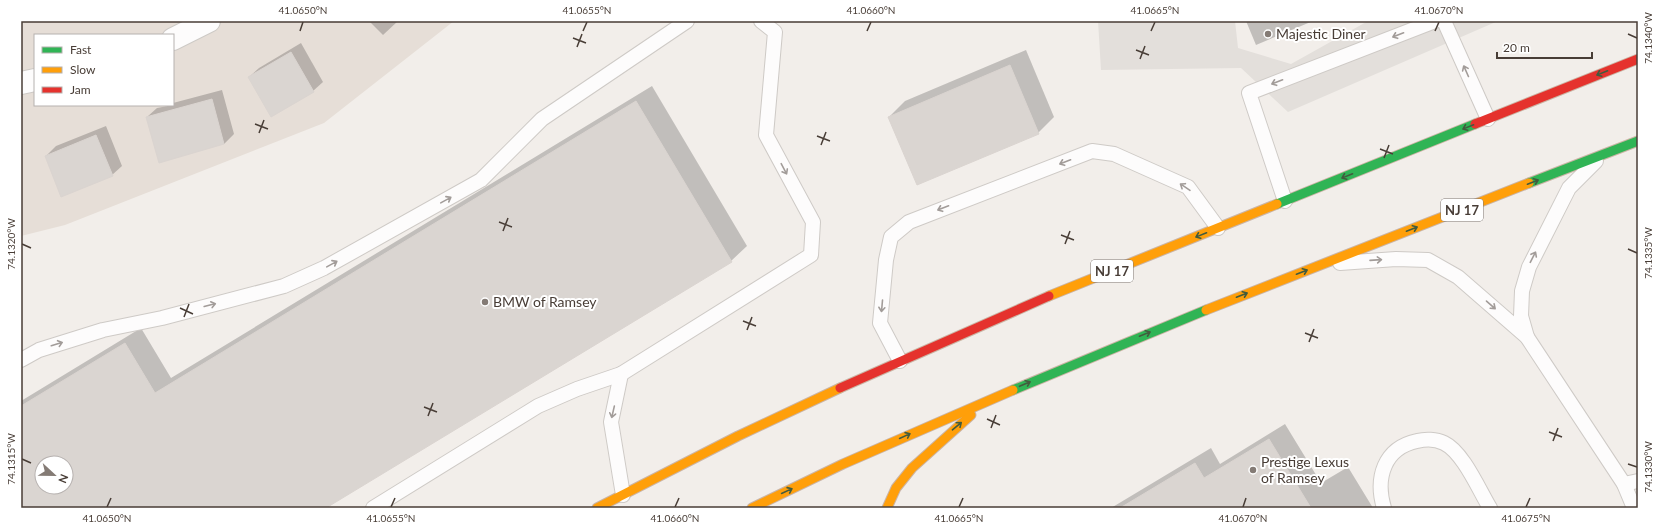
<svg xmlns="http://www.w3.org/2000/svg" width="1659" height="529" font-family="Lato,sans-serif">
  <rect width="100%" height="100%" fill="#f2eeea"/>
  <!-- residential -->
  <path fill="#e6ded7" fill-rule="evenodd" d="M21,21H454L324,123L65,225L21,236ZM35,35H173V105H35Z"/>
  <!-- parking -->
  <path fill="#e3dfdb" d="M1098,21H1235L1238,48L1291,64L1368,21H1498L1288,112L1241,68L1101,70Z"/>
  <!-- shadow -->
  <g fill="#0003" fill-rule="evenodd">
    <path d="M369,21H398L383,35Z"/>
    <path d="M1246,21H1313L1256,45Z"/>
    <path d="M301,43L323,82L313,91L249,77L259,68Z"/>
    <path d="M1026,50L1054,117L1038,133L889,117L905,101Z"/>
    <path d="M652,86L747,246L731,261L324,508H21V401L141,328L171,378ZM42,463H66V487H42Z"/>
    <path d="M222,90L234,134L224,144L147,117L157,108L173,105V103Z"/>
    <path d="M106,126L122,166L112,175L46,156L56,146Z"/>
    <path d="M1285,424L1321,483L1348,467L1373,508H1111L1211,448L1220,464Z"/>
  </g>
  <!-- building -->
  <g fill="#dad5d1" stroke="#dad4d0" fill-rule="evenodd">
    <path d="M291,52L314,92L271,117L248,77Z"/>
    <path d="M1010,65L1039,134L917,185L888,117Z"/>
    <path d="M212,99L224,144L159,163L146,117Z"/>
    <path d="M636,101L732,262L326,508H21V406L125,343L155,393ZM42,463H66V487H42Z"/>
    <path d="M96,135L113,176L61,197L45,156Z"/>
    <path d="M1269,439L1311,508H1120L1195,463L1204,478Z"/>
  </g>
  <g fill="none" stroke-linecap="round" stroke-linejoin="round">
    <!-- lane casing -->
    <g stroke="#cecac6" stroke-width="16">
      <g id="lane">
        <path d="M1444,21L1488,119"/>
        <path d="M1285,201L1249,93L1435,21"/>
        <path d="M1340,263L1396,259L1428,260L1458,277L1527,337L1521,316L1522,291L1529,267L1569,188L1596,161"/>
        <path d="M1527,337L1624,484L1634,508"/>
        <path d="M21,360L39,350L103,330L162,318L284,286L324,268L481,180L542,119L687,21"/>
        <path d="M900,361L880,323L886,260L891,237L909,222L1092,151L1114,154L1188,187L1218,228"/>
        <path d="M621,374L611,422L623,495"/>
        <path d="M1624,484L1638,481"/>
        <path d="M373,508L538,406L577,389L621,374L811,255L813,222L766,135L775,32L761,21"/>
        <path d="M1384,508C1375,478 1384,448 1417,441C1425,439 1436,439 1444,443C1463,452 1479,490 1490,508"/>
      </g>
    </g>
    <!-- street casing -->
    <g stroke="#cecac6" stroke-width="24">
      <g id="street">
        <path d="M173,39L209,21"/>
        <path d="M21,83L35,80"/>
      </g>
    </g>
    <!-- fast casing -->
    <g stroke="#cbb4a4" stroke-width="11">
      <g id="fast">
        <path d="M1529,183L1638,141"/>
        <path d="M1277,204L1475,124"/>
        <path d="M1013,390L1206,310"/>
      </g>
    </g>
    <!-- slow casing -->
    <g stroke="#cbb4a4" stroke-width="11">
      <g id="slow">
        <path d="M1049,296L1277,204"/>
        <path d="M1206,310L1529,183"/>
        <path d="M597,508L738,436L840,388"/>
        <path d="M752,508L843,464L1013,390"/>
        <path d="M887,508L896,488L912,468L971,415"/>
      </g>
    </g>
    <!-- jam casing -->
    <g stroke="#cbb4a4" stroke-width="11">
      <g id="jam">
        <path d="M1475,124L1638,59"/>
        <path d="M840,388L1049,296"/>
      </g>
    </g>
    <!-- lane -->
    <use href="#lane" stroke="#fdfcfc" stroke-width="14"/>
    <!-- street -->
    <use href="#street" stroke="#fdfcfc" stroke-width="22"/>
    <!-- fast -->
    <use href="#fast" stroke="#30b455" stroke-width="9"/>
    <!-- slow -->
    <use href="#slow" stroke="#ff9f0a" stroke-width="9"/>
    <!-- jam -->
    <use href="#jam" stroke="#e5322d" stroke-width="9"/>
  </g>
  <!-- one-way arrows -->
  <defs><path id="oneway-shaft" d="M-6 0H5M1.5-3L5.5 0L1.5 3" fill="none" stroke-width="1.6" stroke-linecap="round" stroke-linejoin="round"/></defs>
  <g stroke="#a29c99">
    <use href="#oneway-shaft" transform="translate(1398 35) rotate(159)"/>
    <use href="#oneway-shaft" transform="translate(1466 71) rotate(-114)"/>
    <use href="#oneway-shaft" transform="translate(1277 82) rotate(159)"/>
    <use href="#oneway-shaft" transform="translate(1065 162) rotate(159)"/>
    <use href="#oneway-shaft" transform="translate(784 169) rotate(62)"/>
    <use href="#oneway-shaft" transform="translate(1185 187) rotate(-146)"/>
    <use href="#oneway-shaft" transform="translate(446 200) rotate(-29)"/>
    <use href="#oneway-shaft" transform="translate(943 208) rotate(159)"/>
    <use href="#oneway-shaft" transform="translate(1533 257) rotate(-63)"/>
    <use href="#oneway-shaft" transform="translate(1376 260) rotate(-4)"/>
    <use href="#oneway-shaft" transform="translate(332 264) rotate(-29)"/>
    <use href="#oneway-shaft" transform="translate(210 305) rotate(-14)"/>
    <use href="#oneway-shaft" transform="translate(1491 305) rotate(41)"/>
    <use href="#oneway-shaft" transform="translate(882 306) rotate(95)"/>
    <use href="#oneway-shaft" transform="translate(57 344) rotate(-17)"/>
    <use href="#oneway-shaft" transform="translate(613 412) rotate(103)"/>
  </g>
  <g stroke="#425b3e">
    <use href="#oneway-shaft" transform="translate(1602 73) rotate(158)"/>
    <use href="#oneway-shaft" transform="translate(1468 127) rotate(158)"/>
    <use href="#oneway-shaft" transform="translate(1347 176) rotate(158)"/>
    <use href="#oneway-shaft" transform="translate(1533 182) rotate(-21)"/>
    <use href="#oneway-shaft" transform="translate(1412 229) rotate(-21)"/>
    <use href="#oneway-shaft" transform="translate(1201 235) rotate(158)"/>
    <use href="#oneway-shaft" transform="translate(1302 272) rotate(-21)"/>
    <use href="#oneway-shaft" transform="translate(1242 295) rotate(-21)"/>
    <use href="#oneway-shaft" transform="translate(1145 334) rotate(-22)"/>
    <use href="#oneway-shaft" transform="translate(1025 384) rotate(-23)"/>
    <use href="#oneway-shaft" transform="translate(957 426) rotate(-40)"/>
    <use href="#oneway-shaft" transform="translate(905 436) rotate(-25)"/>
    <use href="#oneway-shaft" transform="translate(787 491) rotate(-25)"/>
  </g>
  <!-- ticks -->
  <path fill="none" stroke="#483d36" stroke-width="1.5" d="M300,31L303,22M583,31L587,22M867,31L871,22M1151,31L1155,22M1435,31L1439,22M1628,34L1637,38M573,38L586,43M577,47L582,34M1136,50L1149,55M1140,59L1145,46M255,124L268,129M259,133L264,120M817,136L830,141M821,145L826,132M1380,149L1393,154M1384,158L1389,145M499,222L512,227M503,231L508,218M1061,235L1074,240M22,244L31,248M1065,244L1070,231M1628,249L1637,253M180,308L193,314M184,317L189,304M743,321L756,326M747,330L752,317M1305,333L1318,338M1309,342L1314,329M424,407L437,412M428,416L433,403M987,419L1000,425M991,428L996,415M1549,432L1562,437M1553,441L1558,428M22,459L31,463M1628,464L1637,467M107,507L111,498M391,507L395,498M675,507L679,498M959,507L963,498M1243,507L1246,498M1526,507L1530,498"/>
  <!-- markers -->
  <g fill="#847b75" stroke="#fff" stroke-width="1.5">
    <circle cx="1268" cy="34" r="4"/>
    <circle cx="485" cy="302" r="4"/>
    <circle cx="1253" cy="470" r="4"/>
  </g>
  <g text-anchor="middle" stroke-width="4" stroke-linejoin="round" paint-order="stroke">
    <!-- shield labels -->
    <g fill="#fff" stroke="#7f7772" stroke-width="1">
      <rect x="1441" y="199" width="42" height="22" rx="3"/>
      <rect x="1091" y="260" width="42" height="22" rx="3"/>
    </g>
    <g font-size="13" font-weight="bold" fill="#483d36">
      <text x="1462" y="215">NJ 17</text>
      <text x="1112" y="276">NJ 17</text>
    </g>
    <!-- poi labels -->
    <g font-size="14" fill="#483d36" stroke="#fff" text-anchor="start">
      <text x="1276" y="39">Majestic Diner</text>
      <text x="493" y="307">BMW of Ramsey</text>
      <text x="1261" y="467">Prestige Lexus<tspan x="1261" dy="16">of Ramsey</tspan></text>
    </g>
  </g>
  <!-- border -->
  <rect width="1659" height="529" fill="none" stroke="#ffffff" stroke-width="44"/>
  <!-- legend -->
  <rect x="34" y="34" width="140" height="72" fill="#ffffff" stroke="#b6b1af"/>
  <rect x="42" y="47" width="20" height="6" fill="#30b455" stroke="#b6b1af"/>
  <text x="70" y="54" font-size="12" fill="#483d36">Fast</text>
  <rect x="42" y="67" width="20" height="6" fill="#ff9f0a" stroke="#b6b1af"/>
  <text x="70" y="74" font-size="12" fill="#483d36">Slow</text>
  <rect x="42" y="87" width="20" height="6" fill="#e5322d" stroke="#b6b1af"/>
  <text x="70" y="94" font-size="12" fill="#483d36">Jam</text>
  <!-- north arrow -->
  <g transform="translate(54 475) rotate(112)"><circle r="19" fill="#ffffff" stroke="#b6b1af"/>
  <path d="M0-3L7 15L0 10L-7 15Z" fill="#847b75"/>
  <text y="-6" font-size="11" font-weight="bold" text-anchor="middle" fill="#483d36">N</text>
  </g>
  <!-- scale -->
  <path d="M1497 52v6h95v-6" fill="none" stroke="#483d36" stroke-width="2"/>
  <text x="1503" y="52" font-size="12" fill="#483d36" stroke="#ffffff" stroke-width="3" paint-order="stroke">20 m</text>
  <rect x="22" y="22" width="1615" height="485" fill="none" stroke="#483d36" stroke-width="1.5"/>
  <g font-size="10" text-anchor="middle" fill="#483d36">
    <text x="303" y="14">41.0650°N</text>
    <text x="587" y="14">41.0655°N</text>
    <text x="871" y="14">41.0660°N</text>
    <text x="1155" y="14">41.0665°N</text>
    <text x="1439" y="14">41.0670°N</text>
    <text transform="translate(1648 38) rotate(-90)" y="4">74.1340°W</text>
    <text transform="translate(11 244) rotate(-90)" y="4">74.1320°W</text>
    <text transform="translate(1648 253) rotate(-90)" y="4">74.1335°W</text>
    <text transform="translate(11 459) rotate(-90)" y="4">74.1315°W</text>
    <text transform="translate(1648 467) rotate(-90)" y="4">74.1330°W</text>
    <text x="107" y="522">41.0650°N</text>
    <text x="391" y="522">41.0655°N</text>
    <text x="675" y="522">41.0660°N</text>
    <text x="959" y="522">41.0665°N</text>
    <text x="1243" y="522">41.0670°N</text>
    <text x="1526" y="522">41.0675°N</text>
  </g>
</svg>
